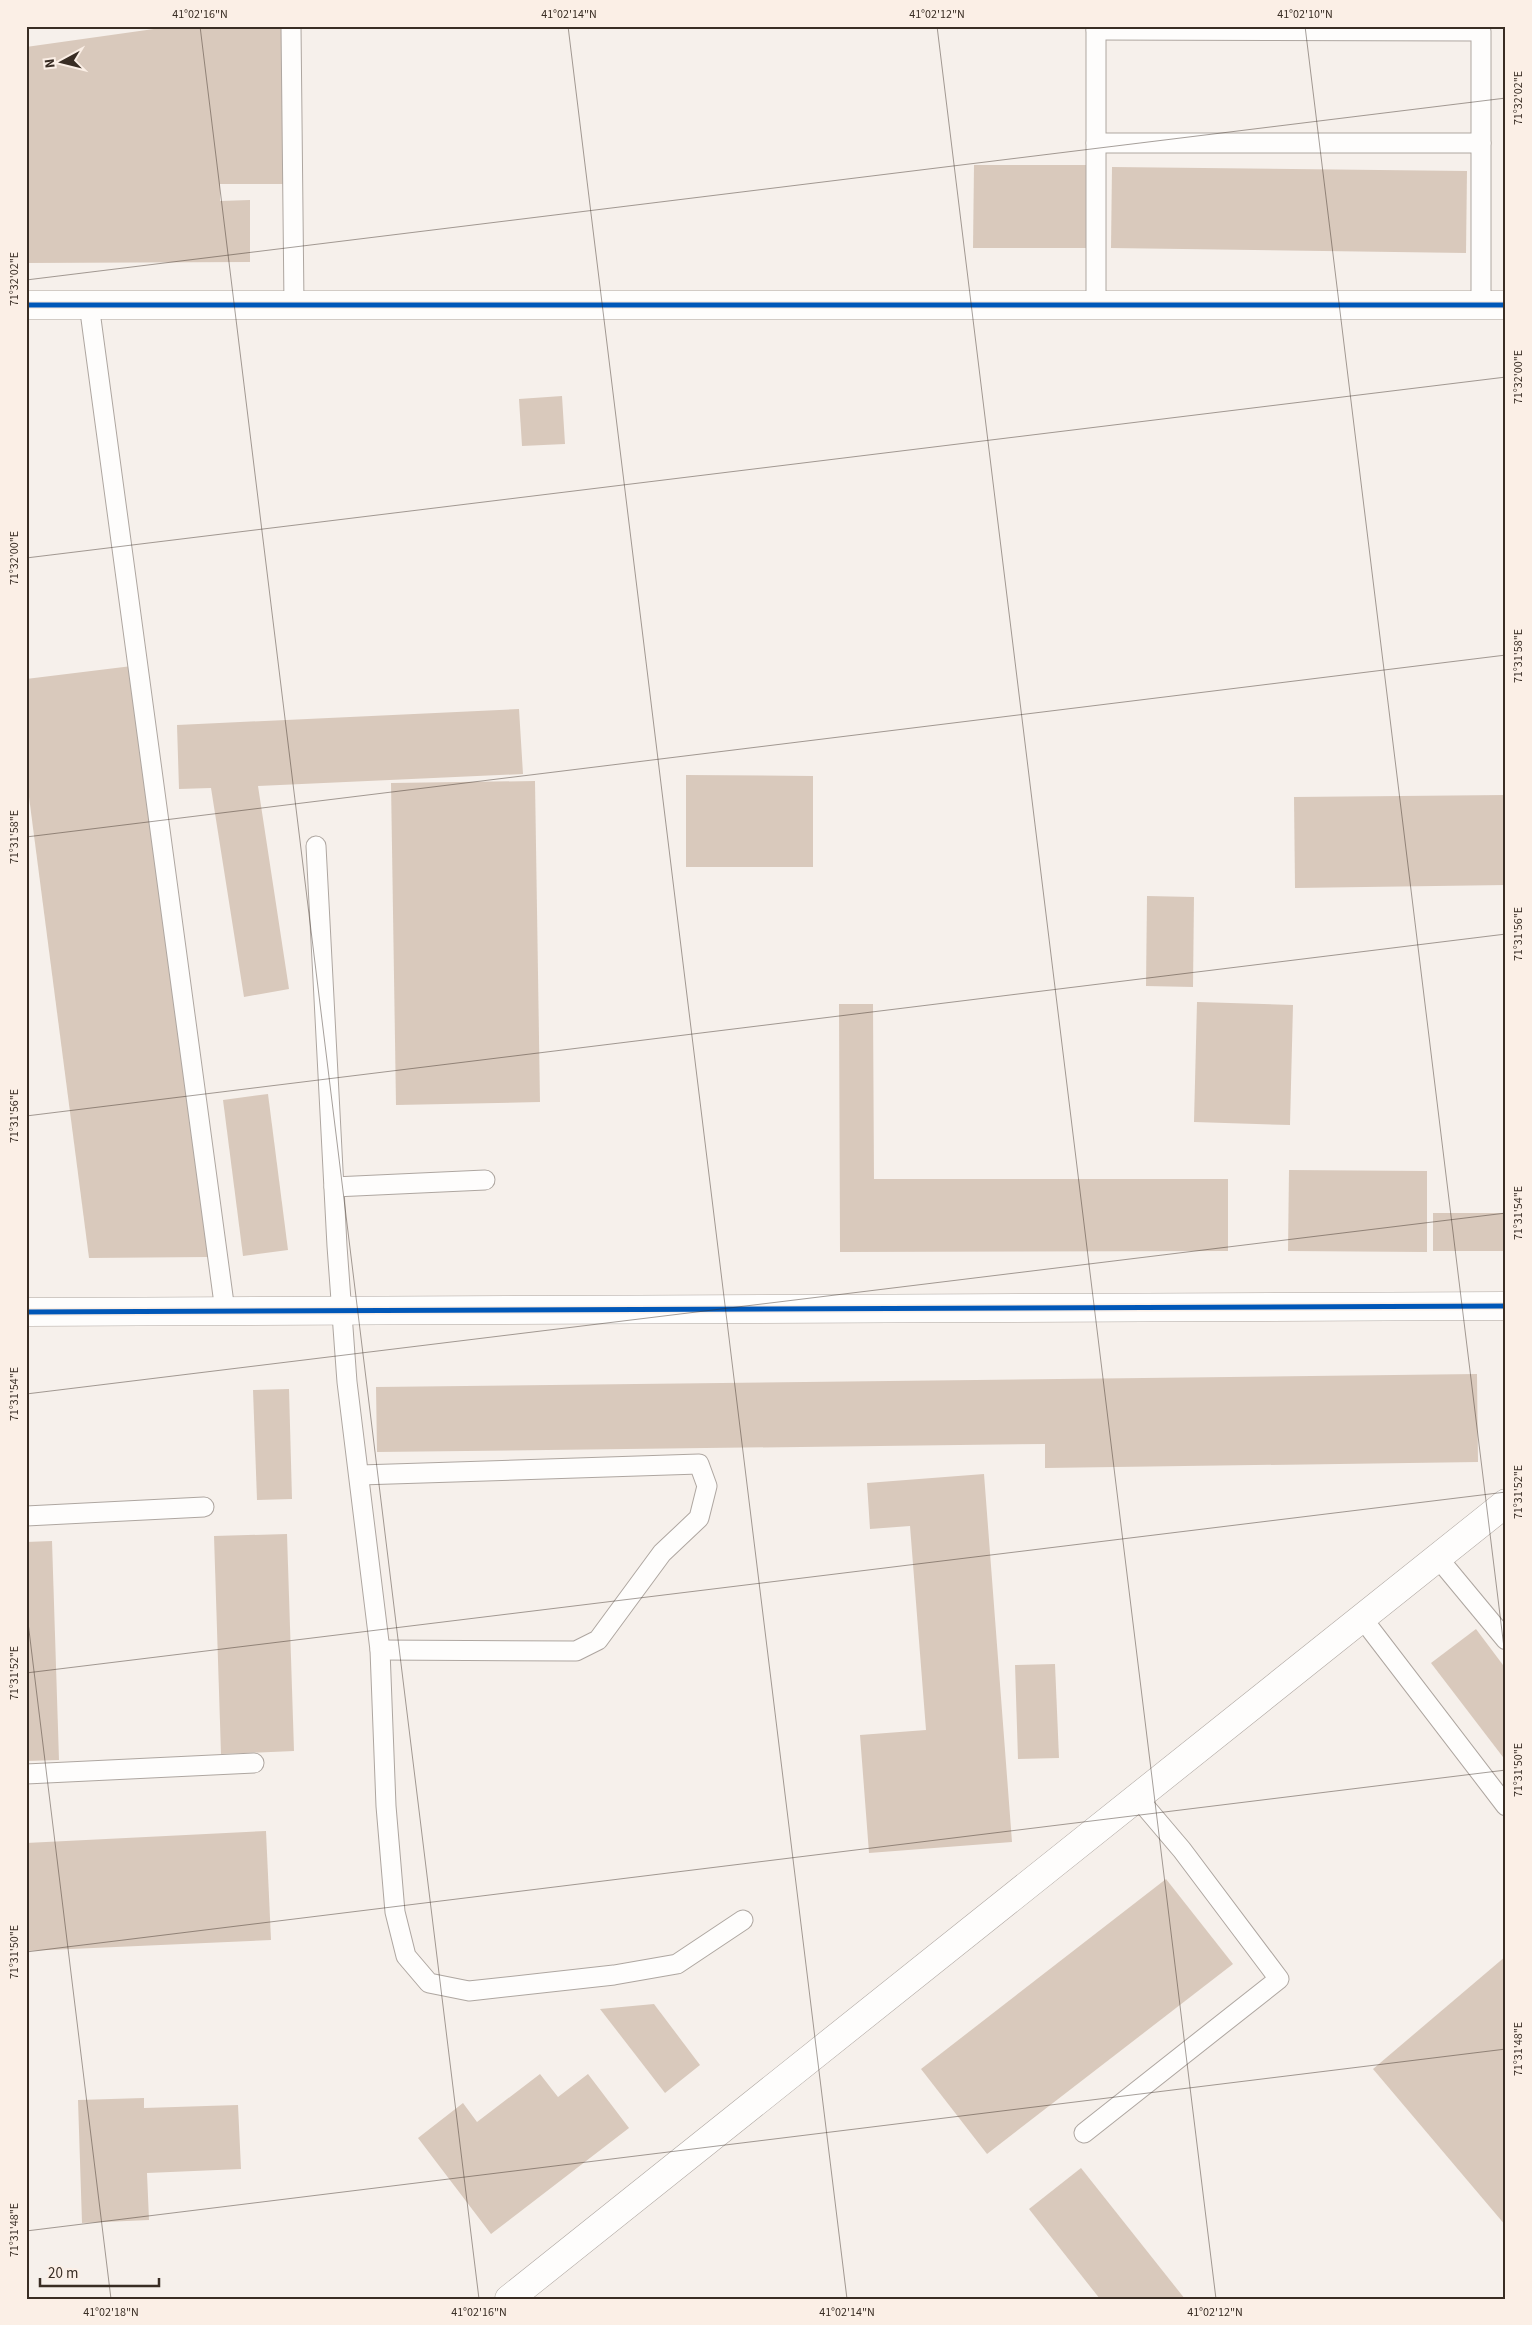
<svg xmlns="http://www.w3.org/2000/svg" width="1532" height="2325" font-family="'Source Sans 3',sans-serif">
  <rect width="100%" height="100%" fill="#f6f0eb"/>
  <!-- building -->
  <g fill="#d9c9bc">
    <path d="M175,26H287L289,184H220V201L250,200V262L26,263V47Z"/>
    <path d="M974,165H1087L1086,248H973Z"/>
    <path d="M1112,167L1467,171L1466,253L1111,248Z"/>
    <path d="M562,396L565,444L522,446L519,399Z"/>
    <path d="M132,666L208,1257L89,1258L26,774V679Z"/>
    <path d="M519,709L523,774L258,786L289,989L244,997L211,788L179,789L177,725Z"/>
    <path d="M686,775L813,776V867H686Z"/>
    <path d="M535,781L540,1102L396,1105L391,783Z"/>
    <path d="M1506,795V885L1295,888L1294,797Z"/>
    <path d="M1147,896L1194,897L1193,987L1146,986Z"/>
    <path d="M1197,1002L1293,1005L1290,1125L1194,1122Z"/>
    <path d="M839,1004H873L874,1179H1228V1251L840,1252Z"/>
    <path d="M268,1094L288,1250L243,1256L223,1100Z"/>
    <path d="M1289,1170L1427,1171V1252L1288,1251Z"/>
    <rect x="1433" y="1213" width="73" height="38"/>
    <path d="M1477,1374L1478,1462L1045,1468V1444L377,1452L376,1387Z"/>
    <path d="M289,1389L292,1499L257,1500L253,1390Z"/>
    <path d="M984,1474L1012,1842L869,1853L860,1735L926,1730L910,1526L870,1529L867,1483Z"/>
    <path d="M287,1534L294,1751L221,1754L214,1536Z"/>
    <path d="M52,1541L59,1760L26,1761V1542Z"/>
    <path d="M1476,1629L1506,1669V1761L1431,1663Z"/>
    <path d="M1055,1664L1059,1758L1018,1759L1015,1665Z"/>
    <path d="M266,1831L271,1940L26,1951V1843Z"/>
    <path d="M1166,1879L1233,1964L987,2154L921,2069Z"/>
    <path d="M1506,1956V2226L1373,2069Z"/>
    <path d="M654,2004L700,2065L665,2093L600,2009Z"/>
    <path d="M540,2074L558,2097L588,2074L629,2128L491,2234L418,2138L463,2103L477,2122Z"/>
    <path d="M144,2098V2108L238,2105L241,2169L147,2173L149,2220L82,2223L78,2100Z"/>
    <path d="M1081,2168L1185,2299H1100L1029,2209Z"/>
  </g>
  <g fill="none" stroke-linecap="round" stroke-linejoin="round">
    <!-- lane casing -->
    <g stroke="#aea6a0" stroke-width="21">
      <g id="lane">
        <path d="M291,26L294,305"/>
        <path d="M1096,30L1481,31V305"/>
        <path d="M1096,143H1481"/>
        <path d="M89,304L225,1311"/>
        <path d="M1096,305V26"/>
        <path d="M316,846L337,1246L347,1382L380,1650L386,1806L395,1912L406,1956L429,1983L469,1991L614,1975L677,1964L743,1920"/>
        <path d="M334,1187L485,1180"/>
        <path d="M360,1475L699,1464L707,1486L699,1518L662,1553L598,1640L576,1651L380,1650"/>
        <path d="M26,1516L204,1507"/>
        <path d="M1438,1558L1506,1640"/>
        <path d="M1362,1618L1506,1806"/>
        <path d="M26,1774L254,1763"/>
        <path d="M1084,2133L1279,1979L1182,1850L1137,1797"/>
      </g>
    </g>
    <!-- street casing -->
    <g stroke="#aea6a0" stroke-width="29">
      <g id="street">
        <path d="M26,305H1506"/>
        <path d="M26,1312L1506,1306"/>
        <path d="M509,2299L1506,1503"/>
      </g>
    </g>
    <!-- lane -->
    <use href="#lane" stroke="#fefdfc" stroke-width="19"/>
    <!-- street -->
    <use href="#street" stroke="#fefdfc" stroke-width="28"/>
    <!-- cycleway casing -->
    <g stroke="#fbefe6" stroke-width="8">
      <g id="cycleway">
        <path d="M26,305H1506"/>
        <path d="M26,1312L1506,1306"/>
      </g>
    </g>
    <!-- cycleway -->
    <use href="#cycleway" stroke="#0057b8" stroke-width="5"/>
  </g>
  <!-- ticks -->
  <path fill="none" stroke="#392d24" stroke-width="1" stroke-opacity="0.45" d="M200,26L479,2299M568,26L847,2299M937,26L1216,2299M1305,26L1506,1664M26,280L1506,98M26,558L1506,377M26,837L1506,655M26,1116L1506,934M26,1394L1506,1213M26,1606L111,2299M26,1673L1506,1492M26,1952L1506,1770M26,2231L1506,2049"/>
  <!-- border -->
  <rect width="1532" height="2325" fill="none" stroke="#fbefe6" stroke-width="55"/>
  <!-- north arrow -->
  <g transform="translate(62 62) rotate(263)" stroke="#fbefe6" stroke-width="4" paint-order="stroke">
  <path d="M0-4L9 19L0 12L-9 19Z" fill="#392d24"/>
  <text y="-8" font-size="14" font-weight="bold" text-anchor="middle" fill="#392d24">N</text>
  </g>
  <!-- scale -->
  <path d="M40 2278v8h119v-8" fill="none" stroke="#392d24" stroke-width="2.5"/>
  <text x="48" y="2278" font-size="15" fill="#392d24" stroke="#fbefe6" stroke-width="4" paint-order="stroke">20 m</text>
  <rect x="28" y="28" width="1476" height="2270" fill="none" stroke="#392d24" stroke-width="2"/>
  <g font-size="12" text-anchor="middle" fill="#392d24">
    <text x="200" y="18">41°02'16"N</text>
    <text x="569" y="18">41°02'14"N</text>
    <text x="937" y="18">41°02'12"N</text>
    <text x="1305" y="18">41°02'10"N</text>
    <text transform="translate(1518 98) rotate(-90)" y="4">71°32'02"E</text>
    <text transform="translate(14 279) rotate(-90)" y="4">71°32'02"E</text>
    <text transform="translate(1518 377) rotate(-90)" y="4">71°32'00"E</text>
    <text transform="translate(14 558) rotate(-90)" y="4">71°32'00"E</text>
    <text transform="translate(1518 656) rotate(-90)" y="4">71°31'58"E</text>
    <text transform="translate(14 837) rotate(-90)" y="4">71°31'58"E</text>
    <text transform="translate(1518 934) rotate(-90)" y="4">71°31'56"E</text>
    <text transform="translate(14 1116) rotate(-90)" y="4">71°31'56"E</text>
    <text transform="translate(1518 1213) rotate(-90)" y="4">71°31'54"E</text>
    <text transform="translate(14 1394) rotate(-90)" y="4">71°31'54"E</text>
    <text transform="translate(1518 1492) rotate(-90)" y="4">71°31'52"E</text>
    <text transform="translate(14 1673) rotate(-90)" y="4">71°31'52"E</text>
    <text transform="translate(1518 1770) rotate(-90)" y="4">71°31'50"E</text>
    <text transform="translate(14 1952) rotate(-90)" y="4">71°31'50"E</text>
    <text transform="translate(1518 2049) rotate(-90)" y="4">71°31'48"E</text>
    <text transform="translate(14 2230) rotate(-90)" y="4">71°31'48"E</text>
    <text x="111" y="2316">41°02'18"N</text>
    <text x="479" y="2316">41°02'16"N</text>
    <text x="847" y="2316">41°02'14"N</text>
    <text x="1215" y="2316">41°02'12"N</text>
  </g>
</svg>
